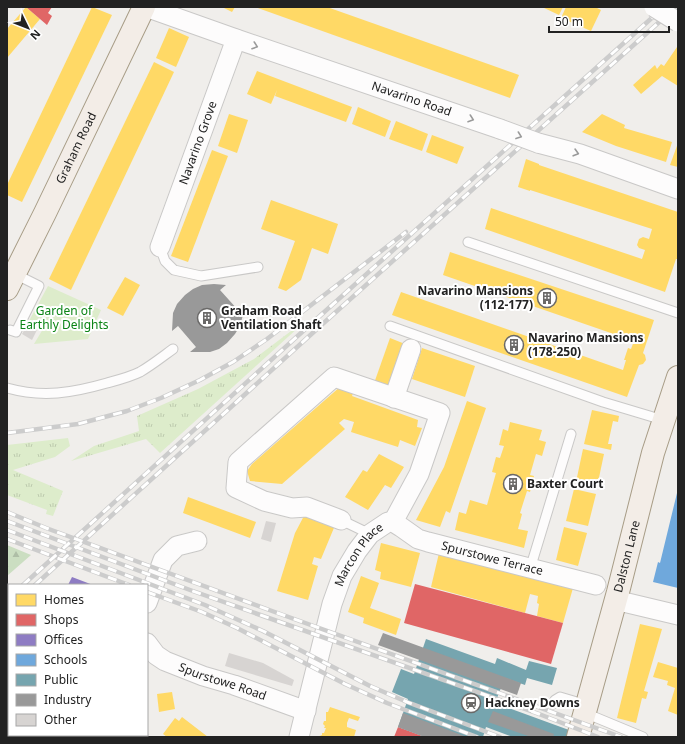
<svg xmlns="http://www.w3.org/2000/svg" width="685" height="744" font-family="'Noto Sans',sans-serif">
  <defs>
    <pattern id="grass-tufts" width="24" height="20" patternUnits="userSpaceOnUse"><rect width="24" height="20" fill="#ddeccb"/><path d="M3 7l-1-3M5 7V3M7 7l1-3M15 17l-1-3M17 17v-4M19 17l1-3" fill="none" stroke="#bdcaae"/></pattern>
    <pattern id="forest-firs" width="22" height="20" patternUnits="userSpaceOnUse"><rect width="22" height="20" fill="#cbdec1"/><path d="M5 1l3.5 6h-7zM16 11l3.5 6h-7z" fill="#aebea6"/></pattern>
  </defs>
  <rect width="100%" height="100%" fill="#f0eeeb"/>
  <!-- grass -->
  <g fill="url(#grass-tufts)">
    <path d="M299,327L160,453L146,439L71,461L94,446L139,431L137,416L198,389L254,359L295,328Z"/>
    <path d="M68,438L70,446L55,457L13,470L63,491L53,516L46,514L47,510L7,495V445Z"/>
  </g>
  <!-- forest -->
  <path fill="url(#forest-firs)" d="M7,545L31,555L7,576Z"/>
  <!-- garden -->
  <path fill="#ddeccb" d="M48,286L101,310L88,339L34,344L43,329L29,321Z"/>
  <!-- homes -->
  <g fill="#ffd966">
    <path d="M26,7L40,19L7,58V29Z"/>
    <path d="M92,7L112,15L22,202L7,195V185Z"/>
    <path d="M222,7H235L232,12Z"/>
    <path d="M255,7H327L519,75L510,98Z"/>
    <path d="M542,7H563L559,15Z"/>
    <path d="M566,7H595L601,10L591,31L561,18Z"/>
    <path d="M169,28L189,37L176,67L156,58Z"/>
    <path d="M677,47L678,48V86L662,76L641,94L633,85L655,65L657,69L661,64L664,66Z"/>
    <path d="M154,62L174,72L71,290L49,279Z"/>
    <path d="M257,71L352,107L346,122L275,96L277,90L271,104L247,94Z"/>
    <path d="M358,107L391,121L385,137L352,124Z"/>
    <path d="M229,114L248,120L237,153L218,146Z"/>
    <path d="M602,114L625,125L624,128L672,142L666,162L616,146L582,132Z"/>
    <path d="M396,121L428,134L422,151L389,139Z"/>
    <path d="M432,135L464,147L457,164L426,152Z"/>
    <path d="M678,143V167L670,165Z"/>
    <path d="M212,150L228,156L188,262L171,256Z"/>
    <path d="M526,159L539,164V165L678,212V259H676L665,292L485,229L491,208L642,259L645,250L639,248L637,245L639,239L643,237L649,239L652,229L530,190V191L518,187Z"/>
    <path d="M271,200L338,224L328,254L312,248L301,280L286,291L278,288L295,241L261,229Z"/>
    <path d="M450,252L654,320L643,353L645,355L646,360L643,364L639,365L627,397L392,315L401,292L623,370L626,360H624L628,348L631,349L634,341L443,275Z"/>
    <path d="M125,277L140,285L123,316L107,308Z"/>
    <path d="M390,338L405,344L387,394L372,389Z"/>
    <path d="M422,348L475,366L465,397L412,379Z"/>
    <path d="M341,386L354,391L352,396L418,420L417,427L422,428L415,446L400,440L398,447L351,432L354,422L344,419L339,423L345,429L282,484L250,481L247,471L252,464Z"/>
    <path d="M467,401L486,408L450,513L446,511L440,527L416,520L444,467Z"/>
    <path d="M592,410L619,416L618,422L613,421L608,444H612L611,450L584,444Z"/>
    <path d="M510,422L542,430L539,440L546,442L542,456L536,454L530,475L534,476L530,492L527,491L520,513L522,514L518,529L528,531L524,548L455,530L459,512L466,514L470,500L487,505L496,473L492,472L496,457L500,458L504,446L499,445L503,429L508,431Z"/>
    <path d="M583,449L604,454L597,487L576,482Z"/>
    <path d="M379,454L404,467L391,488L385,485L368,510L345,497L363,470L367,472Z"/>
    <path d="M574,489L596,494L588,526L566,521Z"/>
    <path d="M188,497L256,522L250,538L183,513Z"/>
    <path d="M305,514L336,523L321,559L314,557L312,564L318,566L308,600L277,591L295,533Z"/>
    <path d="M564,527L587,533L578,566L556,560Z"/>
    <path d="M381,543L420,553L411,587L380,579L381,572L375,570Z"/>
    <path d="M439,553L573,588L563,623L537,616L539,604L537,603L538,596L530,594L525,613L431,587Z"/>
    <path d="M361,576L379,583L370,608L401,619L396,635L363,623L364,618L348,612Z"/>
    <path d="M640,624L662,629L644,691L648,692L646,699L642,698L636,723L617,718Z"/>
    <path d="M658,662L678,668V715L668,711L675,688L667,685L668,681L653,677Z"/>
    <path d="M9,684V708H7V685Z"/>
    <path d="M172,692L175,709L159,712L157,694Z"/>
    <path d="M330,707L360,717L358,721L349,718L347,723V727L356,730L354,737H317L322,735V733H324L326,728H324L325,726L323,724L324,721H326V712H328Z"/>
    <path d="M182,717L208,737H167L163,734L175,718L179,721Z"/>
  </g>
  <!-- shops -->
  <g fill="#e06666">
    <path d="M26,7H52L48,13L52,16L47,25Z"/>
    <path d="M415,584L563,623L551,664L404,623Z"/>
    <path d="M398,727L425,737H394Z"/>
  </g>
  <!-- offices -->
  <path fill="#8e7cc3" d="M72,577L93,585H68Z"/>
  <!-- schools -->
  <path fill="#6fa8dc" d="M677,493H678V588L653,582L658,562L660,563Z"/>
  <!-- public -->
  <path fill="#76a5af" d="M426,639L495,664L497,658L526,670L529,661L557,668L552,685L527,678L525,685L505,678L495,703L569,730L567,737H513L486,727L483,737H425L398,727L408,699L392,692L401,669L414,674Z"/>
  <!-- industry -->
  <g fill="#999">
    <path d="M214,284L226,285L220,290L238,310L243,305V315L240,326L235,334L227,343L219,349L210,352H190L196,347L178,326L172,331L173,313L177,304L185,295L193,289L202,285Z"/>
    <path d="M383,633L521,683L517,695L378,645Z"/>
    <path d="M493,711L554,734L553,737H531L488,722Z"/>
    <path d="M403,713L467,737H425L398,727Z"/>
  </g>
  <!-- building -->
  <g fill="#d7d4d2">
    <path d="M27,325L37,330L32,340L22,334Z"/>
    <path d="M266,521L276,523L271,542L261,539Z"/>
    <path d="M229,653L263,663L294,680L292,686L225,666Z"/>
  </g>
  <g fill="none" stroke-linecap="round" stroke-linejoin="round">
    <!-- lane casing -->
    <g stroke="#c9c8c7" stroke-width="11">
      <g id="lane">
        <path d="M468,242L678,313"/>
        <path d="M160,247L165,261L174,270L201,276L258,267"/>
        <path d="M390,326L603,402L663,420"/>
        <path d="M10,330L16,332L39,286L15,274"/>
        <path d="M7,388C43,398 72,393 107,383C118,380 130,377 140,372C152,365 162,357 173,349"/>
        <path d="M341,520L370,534"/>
        <path d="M530,569L571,434"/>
        <path d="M553,704L555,700L560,697L587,705"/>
        <path d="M585,713L643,737"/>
      </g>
    </g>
    <!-- street casing -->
    <g stroke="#c9c8c7" stroke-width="21">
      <g id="street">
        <path id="s1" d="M146,7L236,39L500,129"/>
        <path d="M538,143L580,154L678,189"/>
        <path id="s2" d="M160,247L236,39"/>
        <path d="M394,398L411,349"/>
        <path d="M341,520L307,507L292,508L264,501L236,488L238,462L334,377L440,413L419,474L393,522"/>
        <path d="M615,600L678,615"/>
        <path d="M147,603L163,560L177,546L197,541"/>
        <path id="s3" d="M147,643L156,655L165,661L203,676L234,685L306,711"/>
        <path d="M137,735L138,737"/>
        <path id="s4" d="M299,737L332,604L342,576L357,551L370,534L388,522H393L401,527L418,539L428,542L596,585"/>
      </g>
    </g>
    <!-- primary casing -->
    <g stroke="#a79c86" stroke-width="24">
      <g id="primary">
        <path id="s5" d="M7,289L45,213L144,7"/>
        <path id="s6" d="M578,737L618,592L653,453L678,377"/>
      </g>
    </g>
    <!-- lane -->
    <use href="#lane" stroke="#fdfcfc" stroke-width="9"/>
    <!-- street -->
    <use href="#street" stroke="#fdfcfc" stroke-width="19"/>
    <!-- primary -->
    <use href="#primary" stroke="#f3ede7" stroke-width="22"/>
    <!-- rail casing -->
    <g stroke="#ccc" stroke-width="4.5">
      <g id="rail">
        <path d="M7,433L78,424L127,411L161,398L200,380L233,362L267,339L406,232"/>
        <path d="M7,512L46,528L272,611L621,737"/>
        <path d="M7,521L190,590L539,714L598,737"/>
        <path d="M7,530L205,605L263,631L370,686L407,702L500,737"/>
        <path d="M7,539L129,585"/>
        <path d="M23,585L312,323L664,7"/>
        <path d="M35,585L317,329L676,7"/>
        <path d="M147,592L202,612L237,628L345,684L387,703L477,737"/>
        <path d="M7,600L9,598"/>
        <path d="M7,611L9,609"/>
      </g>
    </g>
    <!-- rail -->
    <use href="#rail" stroke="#fff" stroke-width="3" stroke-dasharray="9" stroke-linecap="butt"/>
    <!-- street-bridge casing -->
    <g stroke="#c9c8c7" stroke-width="21" stroke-linecap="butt">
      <g id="street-bridge">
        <path d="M654,7L678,22"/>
        <path d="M500,129L538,143"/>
      </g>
    </g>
    <!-- street-bridge -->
    <use href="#street-bridge" stroke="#fdfcfc" stroke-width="19"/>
  </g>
  <!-- one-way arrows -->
  <defs><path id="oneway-chevron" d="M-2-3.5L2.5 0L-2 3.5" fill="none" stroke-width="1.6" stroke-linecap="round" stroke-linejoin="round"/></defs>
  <g stroke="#9a9a9a">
    <use href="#oneway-chevron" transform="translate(255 46) rotate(19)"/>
    <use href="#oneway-chevron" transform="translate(471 119) rotate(19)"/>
    <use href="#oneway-chevron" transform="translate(519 136) rotate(20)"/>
    <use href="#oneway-chevron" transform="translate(576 153) rotate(16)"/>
  </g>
  <!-- icons -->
  <defs>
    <g id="building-ring" transform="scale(1)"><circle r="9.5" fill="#fff" stroke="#6a6968" stroke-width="1.5"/><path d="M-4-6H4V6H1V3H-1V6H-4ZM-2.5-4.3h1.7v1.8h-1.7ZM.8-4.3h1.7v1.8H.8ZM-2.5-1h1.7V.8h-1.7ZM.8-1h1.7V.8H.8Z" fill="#6a6968"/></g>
    <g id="station-ring" transform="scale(1)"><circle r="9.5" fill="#fff" stroke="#6a6968" stroke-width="1.5"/><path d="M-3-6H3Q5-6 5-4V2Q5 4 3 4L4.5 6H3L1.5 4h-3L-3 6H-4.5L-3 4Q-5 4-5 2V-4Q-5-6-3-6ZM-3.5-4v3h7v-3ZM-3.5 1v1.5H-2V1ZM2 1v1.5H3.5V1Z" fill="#6a6968"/></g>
  </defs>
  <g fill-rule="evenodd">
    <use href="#building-ring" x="547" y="298"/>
    <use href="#building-ring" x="207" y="318"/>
    <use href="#building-ring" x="514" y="345"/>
    <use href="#building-ring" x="513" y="484"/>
    <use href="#station-ring" x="471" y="703"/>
  </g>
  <g text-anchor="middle" stroke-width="4" stroke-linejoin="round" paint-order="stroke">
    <!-- street labels -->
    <g font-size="12" fill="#222" stroke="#fff">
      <text dy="4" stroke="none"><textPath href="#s1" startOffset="281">Navarino Road</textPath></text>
      <text dy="4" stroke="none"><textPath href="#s2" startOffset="111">Navarino Grove</textPath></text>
      <text dy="4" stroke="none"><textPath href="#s5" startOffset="157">Graham Road</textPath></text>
      <text dy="4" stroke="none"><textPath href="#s4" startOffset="194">Marcon Place</textPath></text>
      <text dy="4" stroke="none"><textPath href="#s6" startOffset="187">Dalston Lane</textPath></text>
      <text dy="4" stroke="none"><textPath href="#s4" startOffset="351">Spurstowe Terrace</textPath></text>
      <text dy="4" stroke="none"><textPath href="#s3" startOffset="87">Spurstowe Road</textPath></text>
    </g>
    <!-- poi labels -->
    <g font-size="12" font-weight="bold" fill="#222" stroke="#fff" text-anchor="start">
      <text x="533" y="295" text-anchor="end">Navarino Mansions<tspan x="533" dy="14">(112-177)</tspan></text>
      <text x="221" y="315">Graham Road<tspan x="221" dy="14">Ventilation Shaft</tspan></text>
      <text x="528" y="342">Navarino Mansions<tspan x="528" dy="14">(178-250)</tspan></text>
      <text x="527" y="488">Baxter Court</text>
      <text x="485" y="707">Hackney Downs</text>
    </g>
    <!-- park labels -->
    <g font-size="12" fill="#0c8416" stroke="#fff">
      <text x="64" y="315">Garden of<tspan x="64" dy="14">Earthly Delights</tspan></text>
    </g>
  </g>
  <!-- border -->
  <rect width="685" height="744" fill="none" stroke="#222222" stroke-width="16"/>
  <!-- legend -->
  <rect x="8" y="584" width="140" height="152" fill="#ffffff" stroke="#a7a7a7"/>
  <rect x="16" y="594" width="20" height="12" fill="#ffd966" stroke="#a7a7a7"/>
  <text x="44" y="604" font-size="12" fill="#222222">Homes</text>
  <rect x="16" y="614" width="20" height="12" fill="#e06666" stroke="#a7a7a7"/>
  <text x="44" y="624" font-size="12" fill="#222222">Shops</text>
  <rect x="16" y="634" width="20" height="12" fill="#8e7cc3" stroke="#a7a7a7"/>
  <text x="44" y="644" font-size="12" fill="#222222">Offices</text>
  <rect x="16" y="654" width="20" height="12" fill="#6fa8dc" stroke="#a7a7a7"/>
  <text x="44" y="664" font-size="12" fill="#222222">Schools</text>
  <rect x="16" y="674" width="20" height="12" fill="#76a5af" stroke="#a7a7a7"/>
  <text x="44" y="684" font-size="12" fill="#222222">Public</text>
  <rect x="16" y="694" width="20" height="12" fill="#999999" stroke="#a7a7a7"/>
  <text x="44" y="704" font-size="12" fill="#222222">Industry</text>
  <rect x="16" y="714" width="20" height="12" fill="#d7d4d2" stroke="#a7a7a7"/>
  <text x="44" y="724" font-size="12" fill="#222222">Other</text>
  <!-- north arrow -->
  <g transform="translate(28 28) rotate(133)" stroke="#ffffff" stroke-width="3" paint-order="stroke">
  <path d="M0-3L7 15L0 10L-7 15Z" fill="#222222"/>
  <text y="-6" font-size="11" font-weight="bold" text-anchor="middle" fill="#222222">N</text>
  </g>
  <!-- scale -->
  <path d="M549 26v6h120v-6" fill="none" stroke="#222222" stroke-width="2"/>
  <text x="555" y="26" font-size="12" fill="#222222" stroke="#ffffff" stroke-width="3" paint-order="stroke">50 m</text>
</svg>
